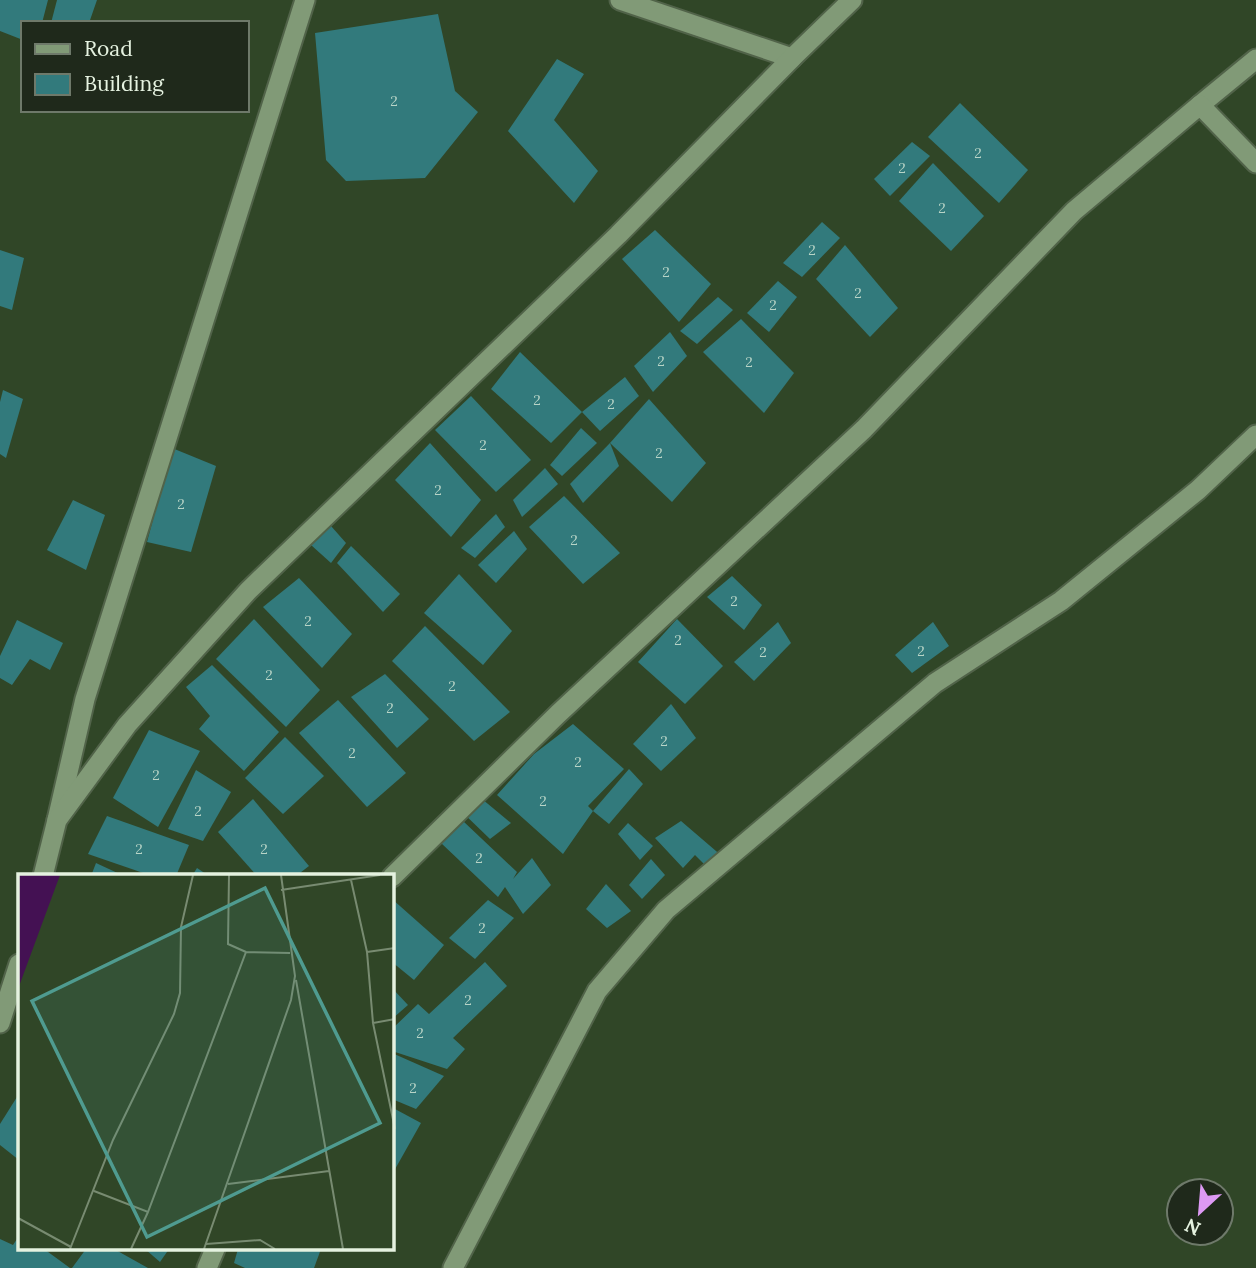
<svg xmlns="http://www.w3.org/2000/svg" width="1256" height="1268" font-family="Lora,serif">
  <rect width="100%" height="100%" fill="#304627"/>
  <!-- building -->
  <g fill="#327a7c">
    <path d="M0,0H48L42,23H23V40L0,31Z"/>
    <path d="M57,0H97L89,23H51Z"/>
    <path d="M438,14L455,91L478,112L425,178L346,181L326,160L315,33Z"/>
    <path d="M557,59L584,74L554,120L598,171L574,203L508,131Z"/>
    <path d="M960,103L1028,170L999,203L928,137Z"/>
    <path d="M912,142L930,156L890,196L874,179Z"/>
    <path d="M933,163L984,216L951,251L899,201Z"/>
    <path d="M822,222L840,238L802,277L783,263Z"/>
    <path d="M655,230L711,284L679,322L622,259Z"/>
    <path d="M845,245L898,308L870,337L816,279Z"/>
    <path d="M0,250L24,258L12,310L0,306Z"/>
    <path d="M778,281L797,297L769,332L747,313Z"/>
    <path d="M718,297L733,310L697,344L680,331Z"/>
    <path d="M741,319L794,373L764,413L703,352Z"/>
    <path d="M670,332L687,356L653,392L634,366Z"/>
    <path d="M520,352L582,412L551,443L491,389Z"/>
    <path d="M625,377L639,396L600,431L582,412Z"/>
    <path d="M3,390L23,399L6,458L0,454V402Z"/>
    <path d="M471,396L531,460L496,492L435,430Z"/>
    <path d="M649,399L706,463L672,502L610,443Z"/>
    <path d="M581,428L597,443L562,476L550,465Z"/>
    <path d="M430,443L481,500L451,537L395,480Z"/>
    <path d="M610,443L619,466L583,503L570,484Z"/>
    <path d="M172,448L216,466L191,552L147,542Z"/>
    <path d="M545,468L558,484L522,517L513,500Z"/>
    <path d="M564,496L620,553L583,584L529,527Z"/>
    <path d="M73,500L105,515L86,570L47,550Z"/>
    <path d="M496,514L505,527L475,558L461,548Z"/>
    <path d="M331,526L346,543L331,563L311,545Z"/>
    <path d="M514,531L527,549L496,583L478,565Z"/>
    <path d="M351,546L400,594L383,612L337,563Z"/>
    <path d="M459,574L512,631L483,665L424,613Z"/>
    <path d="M732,576L762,605L744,630L707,597Z"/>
    <path d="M299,578L352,634L322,668L263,607Z"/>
    <path d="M254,619L320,690L286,727L216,659Z"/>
    <path d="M677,619L723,666L685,704L638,662Z"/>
    <path d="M17,620L63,643L50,670L30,659L12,685L0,678V656Z"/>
    <path d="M778,622L791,643L754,681L734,662Z"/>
    <path d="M933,622L949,646L912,673L895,655Z"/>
    <path d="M425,626L510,712L474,741L392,661Z"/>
    <path d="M212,665L279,732L244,771L199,729L210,716L186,687Z"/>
    <path d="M385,674L429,719L397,748L351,697Z"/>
    <path d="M338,700L406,773L367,807L299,733Z"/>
    <path d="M671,704L696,738L661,771L633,744Z"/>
    <path d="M573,724L624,769L588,806L593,811L563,854L497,795L534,754Z"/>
    <path d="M149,730L200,751L158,827L113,798Z"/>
    <path d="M285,737L324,776L283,814L245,778Z"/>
    <path d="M629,769L643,784L609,824L593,811Z"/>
    <path d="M196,770L231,792L203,841L168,829Z"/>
    <path d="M476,794L511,823L490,839L460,810Z"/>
    <path d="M253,799L309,866L296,876H257L218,832Z"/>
    <path d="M107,816L189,845L176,876H152L88,854Z"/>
    <path d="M463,821L517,872L513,879L532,858L551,885L523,914L505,887L498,897L441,843Z"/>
    <path d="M681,821L723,857L711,871L695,855L683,868L655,838Z"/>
    <path d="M628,823L653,846L640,860L618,834Z"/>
    <path d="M651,859L665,875L642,899L629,885Z"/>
    <path d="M96,863L124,876H91Z"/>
    <path d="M197,868L209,876H192Z"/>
    <path d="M606,884L631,911L607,928L586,909Z"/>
    <path d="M392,899L444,945L414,980L392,962Z"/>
    <path d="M488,900L514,918L475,959L449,938Z"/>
    <path d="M485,962L507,986L453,1038L465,1049L447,1069L392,1051V1029L418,1004L429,1014Z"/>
    <path d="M392,988L408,1005L392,1019Z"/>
    <path d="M392,1053L444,1076L416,1109L392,1099Z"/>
    <path d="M17,1097L19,1099V1160L0,1145V1124Z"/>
    <path d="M395,1109L421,1123L394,1171L392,1170V1114Z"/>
    <path d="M19,1236V1249H44L70,1268H0V1239L13,1245Z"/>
    <path d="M86,1249H114L148,1268H72Z"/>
    <path d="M145,1249H169L160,1262Z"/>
    <path d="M238,1249H321L314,1268H245L234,1263Z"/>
  </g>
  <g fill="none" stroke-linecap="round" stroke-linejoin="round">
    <!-- minor casing -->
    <g stroke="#516349" stroke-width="23">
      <g id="minor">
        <path d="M620,0L792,58"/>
        <path d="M1200,105L1256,59"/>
        <path d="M57,820L85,699L305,0"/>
        <path d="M392,877L558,714L864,429L1074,211L1200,105L1256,163"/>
        <path d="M207,1268L215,1249"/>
        <path d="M453,1268L597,991L666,910L935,683L1061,601L1198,490L1256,435"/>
      </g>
    </g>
    <!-- tertiary casing -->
    <g stroke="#516349" stroke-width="23">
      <g id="tertiary">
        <path d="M43,876L57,820L127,725L248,591L618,235L792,58L852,0"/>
        <path d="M0,1023L19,964"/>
      </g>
    </g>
    <!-- minor -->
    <use href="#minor" stroke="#819a77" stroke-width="19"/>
    <!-- tertiary -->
    <use href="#tertiary" stroke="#819a77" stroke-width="19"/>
  </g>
  <g text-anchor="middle" stroke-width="7" stroke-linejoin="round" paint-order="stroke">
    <!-- number labels -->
    <g font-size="14" fill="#b8d4c7">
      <text x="394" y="106">2</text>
      <text x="978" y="158">2</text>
      <text x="902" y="173">2</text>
      <text x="942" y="213">2</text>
      <text x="812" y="255">2</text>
      <text x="666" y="277">2</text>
      <text x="858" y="298">2</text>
      <text x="773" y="310">2</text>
      <text x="661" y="366">2</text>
      <text x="749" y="367">2</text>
      <text x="537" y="405">2</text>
      <text x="611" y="409">2</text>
      <text x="483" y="450">2</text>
      <text x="659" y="458">2</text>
      <text x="438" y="495">2</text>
      <text x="181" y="509">2</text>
      <text x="574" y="545">2</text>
      <text x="734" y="606">2</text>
      <text x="308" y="626">2</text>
      <text x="678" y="645">2</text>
      <text x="921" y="656">2</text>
      <text x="763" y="657">2</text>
      <text x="269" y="680">2</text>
      <text x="452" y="691">2</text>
      <text x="390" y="713">2</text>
      <text x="664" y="746">2</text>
      <text x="352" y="758">2</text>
      <text x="578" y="767">2</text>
      <text x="156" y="780">2</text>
      <text x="543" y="806">2</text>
      <text x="198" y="816">2</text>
      <text x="139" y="854">2</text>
      <text x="264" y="854">2</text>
      <text x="479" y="863">2</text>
      <text x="482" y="933">2</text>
      <text x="468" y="1005">2</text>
      <text x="420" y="1038">2</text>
      <text x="413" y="1093">2</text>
    </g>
  </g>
  <!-- overview -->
  <g transform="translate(18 874)">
    <rect width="376" height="376" fill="#304627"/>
    <path d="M0,1H42L0,115Z" fill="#441153"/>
    <path fill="none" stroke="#788b71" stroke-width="2" d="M211,1L210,70L228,78M333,6L349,78L355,149M263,16L362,1M349,78L377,74M278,106L325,375M377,145L355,149L377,255M210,310L311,297M76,317L130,338L228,78L272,79M0,344L53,373M188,370L242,366L257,375M52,375L95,266L156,140L162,119L163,53L175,1M113,375L130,338M186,375L273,126L277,102L263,1"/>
    <path fill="#4f9b90" fill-opacity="0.15" stroke="#4f9b90" stroke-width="3.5" d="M247,14L362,249L129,363L14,127Z"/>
    <rect width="376" height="376" fill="none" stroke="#e5f2e0" stroke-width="3.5"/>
  </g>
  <!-- legend -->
  <rect x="21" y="21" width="228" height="91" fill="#1f291b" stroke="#6e796a" stroke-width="2"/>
  <rect x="35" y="44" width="35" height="10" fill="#819a77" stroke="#6e796a" stroke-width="2"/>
  <text x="84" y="56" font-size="21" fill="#e5f2e0">Road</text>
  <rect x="35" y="74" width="35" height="21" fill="#327a7c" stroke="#6e796a" stroke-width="2"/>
  <text x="84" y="91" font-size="21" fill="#e5f2e0">Building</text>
  <!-- north arrow -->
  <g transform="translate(1200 1212) rotate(206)"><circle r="33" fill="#1f291b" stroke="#6e796a" stroke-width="2"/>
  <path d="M0-5L12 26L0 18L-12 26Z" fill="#dd99f4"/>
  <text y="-10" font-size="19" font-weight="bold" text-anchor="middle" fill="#e5f2e0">N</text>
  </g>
</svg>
